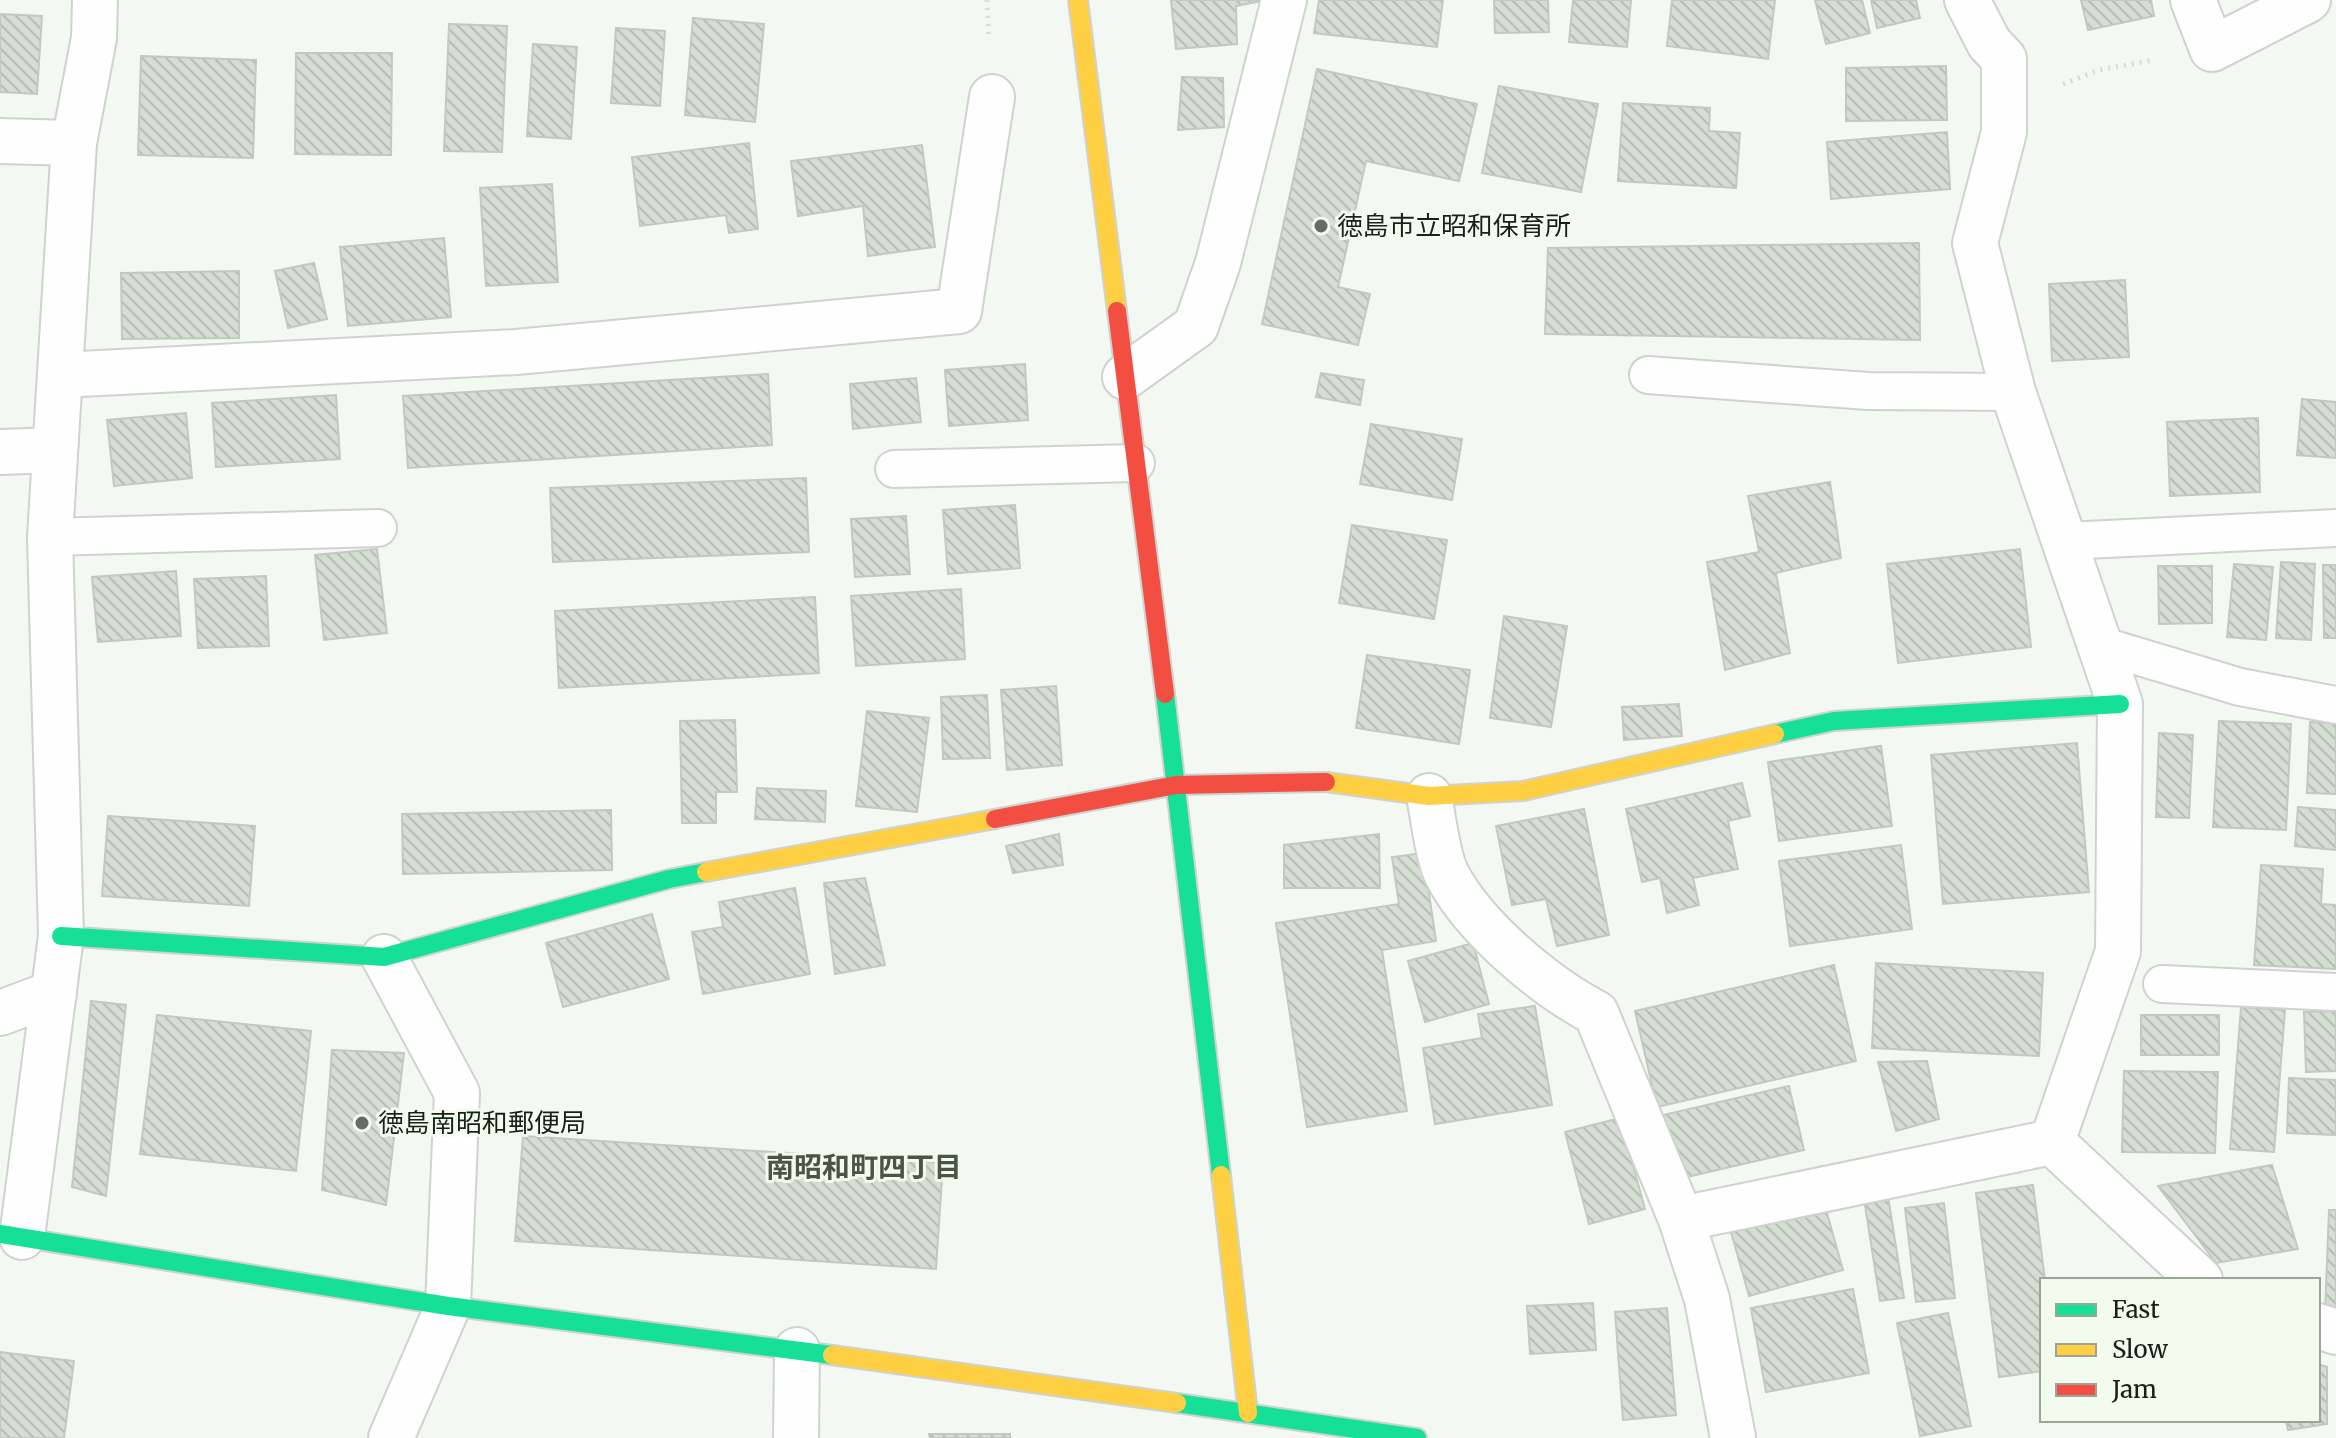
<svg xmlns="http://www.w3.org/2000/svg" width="2336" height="1438" font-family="Merriweather,'Noto Sans JP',serif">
  <defs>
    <pattern id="building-back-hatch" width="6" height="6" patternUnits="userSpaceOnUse" patternTransform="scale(2)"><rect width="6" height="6" fill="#d5ded3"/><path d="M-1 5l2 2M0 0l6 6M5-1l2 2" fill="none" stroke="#b6beb5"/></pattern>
  </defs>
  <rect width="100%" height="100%" fill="#f3f8f2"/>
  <!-- building -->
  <g fill="url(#building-back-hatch)" stroke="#c4c8c3" stroke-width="2">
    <path d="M1171,0H1267L1236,6L1237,44L1176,49Z"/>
    <path d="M1319,0H1443L1437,47L1314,33Z"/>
    <path d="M1494,0H1548L1549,32L1495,33Z"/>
    <path d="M1573,0H1631L1627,47L1569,42Z"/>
    <path d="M1672,0H1775L1768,59L1667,46Z"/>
    <path d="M1815,0H1862L1870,33L1826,44Z"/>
    <path d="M1871,0H1916L1920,18L1877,28Z"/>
    <path d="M2081,0H2151L2154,16L2088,30Z"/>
    <path d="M0,14L42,16L37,94L0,92Z"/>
    <path d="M693,18L764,24L755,122L685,115Z"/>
    <path d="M449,24L507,26L502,152L444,151Z"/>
    <path d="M616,28L665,31L660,106L611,103Z"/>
    <path d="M533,44L577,47L571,139L527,136Z"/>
    <path d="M296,53H392L391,155L295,154Z"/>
    <path d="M141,56L256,60L253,158L138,155Z"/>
    <path d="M1946,66L1947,120L1846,121V68Z"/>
    <path d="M1317,69L1477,104L1459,181L1366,161L1338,287L1370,294L1358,345L1262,324Z"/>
    <path d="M1182,77L1223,78L1224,127L1178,130Z"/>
    <path d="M1499,86L1598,104L1581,192L1482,173Z"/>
    <path d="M1623,103L1710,108L1709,131L1740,133L1736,188L1618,181Z"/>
    <path d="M1947,132L1950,189L1831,199L1827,142Z"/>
    <path d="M749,143L758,229L729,233L726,215L640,226L632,157Z"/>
    <path d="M922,145L935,247L868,256L863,206L798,216L791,161Z"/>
    <path d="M552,184L558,282L486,286L480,188Z"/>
    <path d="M444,238L451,317L348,326L340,247Z"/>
    <path d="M1919,243L1920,340L1545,334L1548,248Z"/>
    <path d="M314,263L327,319L288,328L275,271Z"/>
    <path d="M239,271V338L122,339L121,273Z"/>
    <path d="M2125,280L2129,357L2052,361L2049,284Z"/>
    <path d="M1025,364L1028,420L949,426L945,370Z"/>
    <path d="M1321,373L1364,380L1360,405L1316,397Z"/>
    <path d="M768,374L772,445L408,468L403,396Z"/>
    <path d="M916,378L921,422L853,429L850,384Z"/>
    <path d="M336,395L340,459L216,467L212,403Z"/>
    <path d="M2302,399L2336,402V458L2297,455Z"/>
    <path d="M186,413L192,478L114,486L107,420Z"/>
    <path d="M2258,418L2260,492L2170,496L2167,422Z"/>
    <path d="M1371,424L1462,439L1452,500L1360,484Z"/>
    <path d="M806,478L809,552L553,562L550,488Z"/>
    <path d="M1830,482L1841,558L1776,573L1790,653L1725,670L1707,562L1759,552L1748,496Z"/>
    <path d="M1015,505L1020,568L948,574L943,510Z"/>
    <path d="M906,516L910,574L855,577L851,519Z"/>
    <path d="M1352,525L1447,540L1434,619L1339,603Z"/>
    <path d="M377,549L387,633L324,640L315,555Z"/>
    <path d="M2020,549L2031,647L1898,663L1887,564Z"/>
    <path d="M2281,562L2315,564L2311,640L2276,638Z"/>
    <path d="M2234,564L2273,567L2266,640L2227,637Z"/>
    <path d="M2323,565H2336V638H2324Z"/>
    <path d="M2158,566H2212V623L2159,624Z"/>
    <path d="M176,571L181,636L98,642L92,577Z"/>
    <path d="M266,576L269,646L198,648L194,579Z"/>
    <path d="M961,589L965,659L856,666L851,596Z"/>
    <path d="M815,597L819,673L559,688L555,611Z"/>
    <path d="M1504,616L1567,626L1551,727L1490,718Z"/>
    <path d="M1367,655L1470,670L1459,744L1356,728Z"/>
    <path d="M1056,686L1062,765L1007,770L1001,690Z"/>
    <path d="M987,695L990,758L943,759L941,697Z"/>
    <path d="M1679,704L1682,736L1624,740L1622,707Z"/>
    <path d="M867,711L929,718L917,812L856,806Z"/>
    <path d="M735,720L737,792H716V823H682L680,721Z"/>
    <path d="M2219,721L2291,724L2286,830L2213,827Z"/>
    <path d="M2310,722L2336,723V794L2307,793Z"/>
    <path d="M2159,733L2193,735L2189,818L2156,817Z"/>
    <path d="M2077,743L2089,892L1943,904L1931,755Z"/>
    <path d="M1881,746L1892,826L1779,841L1768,762Z"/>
    <path d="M1742,783L1750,816L1728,821L1738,869L1693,878L1699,905L1667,913L1660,878L1642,882L1626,809Z"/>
    <path d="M757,788L826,791L825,822L755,819Z"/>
    <path d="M2298,807L2336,810V850L2295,846Z"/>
    <path d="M1584,809L1609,935L1557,946L1546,899L1512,905L1496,826Z"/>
    <path d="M611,810L612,870L403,874L402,814Z"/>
    <path d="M108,816L255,826L249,906L102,896Z"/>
    <path d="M1059,834L1063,865L1013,873L1006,846Z"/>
    <path d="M1379,834L1380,888H1284V845Z"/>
    <path d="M1901,845L1912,929L1790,946L1779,861Z"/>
    <path d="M1423,853L1436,941L1382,950L1407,1111L1307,1127L1276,923L1399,904L1392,857Z"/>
    <path d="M2261,865L2323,869L2321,904L2336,905V969L2254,965Z"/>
    <path d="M865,878L885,965L835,974L824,883Z"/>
    <path d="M795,888L810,974L703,994L692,932L723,927L719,902Z"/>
    <path d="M652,914L669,979L563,1007L546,943Z"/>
    <path d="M1473,943L1489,1004L1425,1022L1408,961Z"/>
    <path d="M1876,963L2043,973L2039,1056L1872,1048Z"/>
    <path d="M1834,965L1856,1061L1657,1107L1635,1011Z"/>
    <path d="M91,1001L126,1005L106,1196L72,1187Z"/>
    <path d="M1535,1006L1552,1105L1435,1124L1423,1048L1482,1038L1478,1014Z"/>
    <path d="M2241,1007L2285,1010L2274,1152L2230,1149Z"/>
    <path d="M2336,1011V1071L2306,1072L2304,1012Z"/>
    <path d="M157,1015L311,1031L296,1171L140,1154Z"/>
    <rect x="2141" y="1015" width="78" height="40"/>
    <path d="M332,1050L404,1053L386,1205L322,1190Z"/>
    <path d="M1927,1061L1939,1119L1896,1131L1878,1062Z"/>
    <path d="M2124,1071L2218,1072L2215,1153L2122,1152Z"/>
    <path d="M2289,1078L2336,1080V1135L2287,1133Z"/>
    <path d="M1789,1086L1804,1150L1674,1180L1659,1116Z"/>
    <path d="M1620,1118L1645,1209L1589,1224L1565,1132Z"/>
    <path d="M523,1136L943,1163L936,1269L515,1241Z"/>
    <path d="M2272,1165L2298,1249L2216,1263L2158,1186Z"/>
    <path d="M2033,1185L2045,1280H2042V1371L1999,1377L1976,1193Z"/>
    <path d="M1888,1196L1904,1298L1880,1301L1864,1199Z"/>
    <path d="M1944,1203L1955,1298L1916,1302L1905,1208Z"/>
    <path d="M1825,1206L1843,1270L1749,1296L1731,1232Z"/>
    <path d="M2329,1210H2336V1312H2325Z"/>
    <path d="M1853,1289L1869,1373L1766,1392L1751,1308Z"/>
    <path d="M1593,1303L1596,1350L1530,1354L1527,1306Z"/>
    <path d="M1667,1308L1676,1415L1623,1420L1615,1312Z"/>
    <path d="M1948,1313L1971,1426L1920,1436L1897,1323Z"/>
    <path d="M0,1352L74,1361L64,1438H0Z"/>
    <path d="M2318,1364L2327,1367V1424L2288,1430L2286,1420H2318Z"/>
    <path d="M929,1434H1010V1438H930Z"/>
  </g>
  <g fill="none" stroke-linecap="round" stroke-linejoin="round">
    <!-- lane casing -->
    <g stroke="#cfd3ce" stroke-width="40">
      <g id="lane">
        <path d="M1648,375L1868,391L2013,392"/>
        <path d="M894,469L1136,463"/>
        <path d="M50,537L378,528"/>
        <path d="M2065,541L2336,528"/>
        <path d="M2100,645L2240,687L2336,705"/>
        <path d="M2162,984L2336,992"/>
      </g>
    </g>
    <!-- street casing -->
    <g stroke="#cfd3ce" stroke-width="48">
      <g id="street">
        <path d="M2193,0L2212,49L2308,0"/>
        <path d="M0,141L74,143"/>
        <path d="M60,375L516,352L959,311L992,97"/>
        <path d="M1125,377L1196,326L1218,263L1284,0"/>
        <path d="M0,452L55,450"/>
        <path d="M1429,796C1433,816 1438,858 1447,875C1474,927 1544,986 1596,1013L1681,1219"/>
        <path d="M384,957L457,1093L448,1306L391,1438"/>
        <path d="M0,1013L54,993"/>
        <path d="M2052,1142L2200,1280"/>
        <path d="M22,1237L61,936L50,537L74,143L94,38L95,0"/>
        <path d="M2318,1326L2336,1332"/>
        <path d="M796,1438L797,1350"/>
        <path d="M1733,1438L1707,1299L1681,1219L2052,1142L2118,951L2120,704L2013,392L1975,243L2004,132V59L1989,43L1967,0"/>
      </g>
    </g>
    <!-- fast casing -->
    <g stroke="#cfd3ce" stroke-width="22">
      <g id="fast">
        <path d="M1165,694L1221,1175"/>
        <path d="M1775,734L1834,721L2120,704"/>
        <path d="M61,936L384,957L669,879L706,872"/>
        <path d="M0,1234L448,1306L832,1355"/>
        <path d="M1177,1403L1417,1438"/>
      </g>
    </g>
    <!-- slow casing -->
    <g stroke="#cfd3ce" stroke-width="22">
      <g id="slow">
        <path d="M1078,0L1117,311"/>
        <path d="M1326,782L1429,796L1523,791L1775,734"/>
        <path d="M706,872L995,819"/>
        <path d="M1221,1175L1248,1413"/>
        <path d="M832,1355L1177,1403"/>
      </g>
    </g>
    <!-- jam casing -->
    <g stroke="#cfd3ce" stroke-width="22">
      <g id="jam">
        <path d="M1117,311L1165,694"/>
        <path d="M995,819L1176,785L1326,782"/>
      </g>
    </g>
    <!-- path -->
    <g stroke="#d9dad8" stroke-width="5" stroke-dasharray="2 6" stroke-linecap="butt">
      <path d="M987,0L989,40"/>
      <path d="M2063,84L2099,70L2153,60"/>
    </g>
    <!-- lane -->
    <use href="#lane" stroke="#fdfefd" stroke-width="36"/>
    <!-- street -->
    <use href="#street" stroke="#fdfefd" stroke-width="44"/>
    <!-- fast -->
    <use href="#fast" stroke="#16e098" stroke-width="18"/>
    <!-- slow -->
    <use href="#slow" stroke="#ffcf43" stroke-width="18"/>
    <!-- jam -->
    <use href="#jam" stroke="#f24e42" stroke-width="18"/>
  </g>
  <!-- markers -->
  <g fill="#676b66" stroke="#f1fcee" stroke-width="3">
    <circle cx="1321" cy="226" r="8"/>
    <circle cx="362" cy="1123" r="8"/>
  </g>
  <g text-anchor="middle" stroke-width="6" stroke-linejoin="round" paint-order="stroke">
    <!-- poi labels -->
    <g font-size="26" fill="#1b1f1a" stroke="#f1fcee" text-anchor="start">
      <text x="1337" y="235">徳島市立昭和保育所</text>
      <text x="378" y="1132">徳島南昭和郵便局</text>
    </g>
    <!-- neighbourhood labels -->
    <g font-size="28" font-weight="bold" fill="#4b5448" stroke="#f1fcee">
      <text x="864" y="1177">南昭和町四丁目</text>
    </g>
  </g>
  <!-- legend -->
  <rect x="2040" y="1278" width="280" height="144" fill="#f1fcee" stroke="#9ba499" stroke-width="2"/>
  <rect x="2056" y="1304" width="40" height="12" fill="#16e098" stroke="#9ba499" stroke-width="2"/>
  <text x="2112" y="1318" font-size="24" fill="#1b1f1a">Fast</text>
  <rect x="2056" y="1344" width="40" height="12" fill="#ffcf43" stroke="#9ba499" stroke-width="2"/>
  <text x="2112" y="1358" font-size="24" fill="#1b1f1a">Slow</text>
  <rect x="2056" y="1384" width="40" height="12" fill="#f24e42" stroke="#9ba499" stroke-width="2"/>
  <text x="2112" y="1398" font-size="24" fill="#1b1f1a">Jam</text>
</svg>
